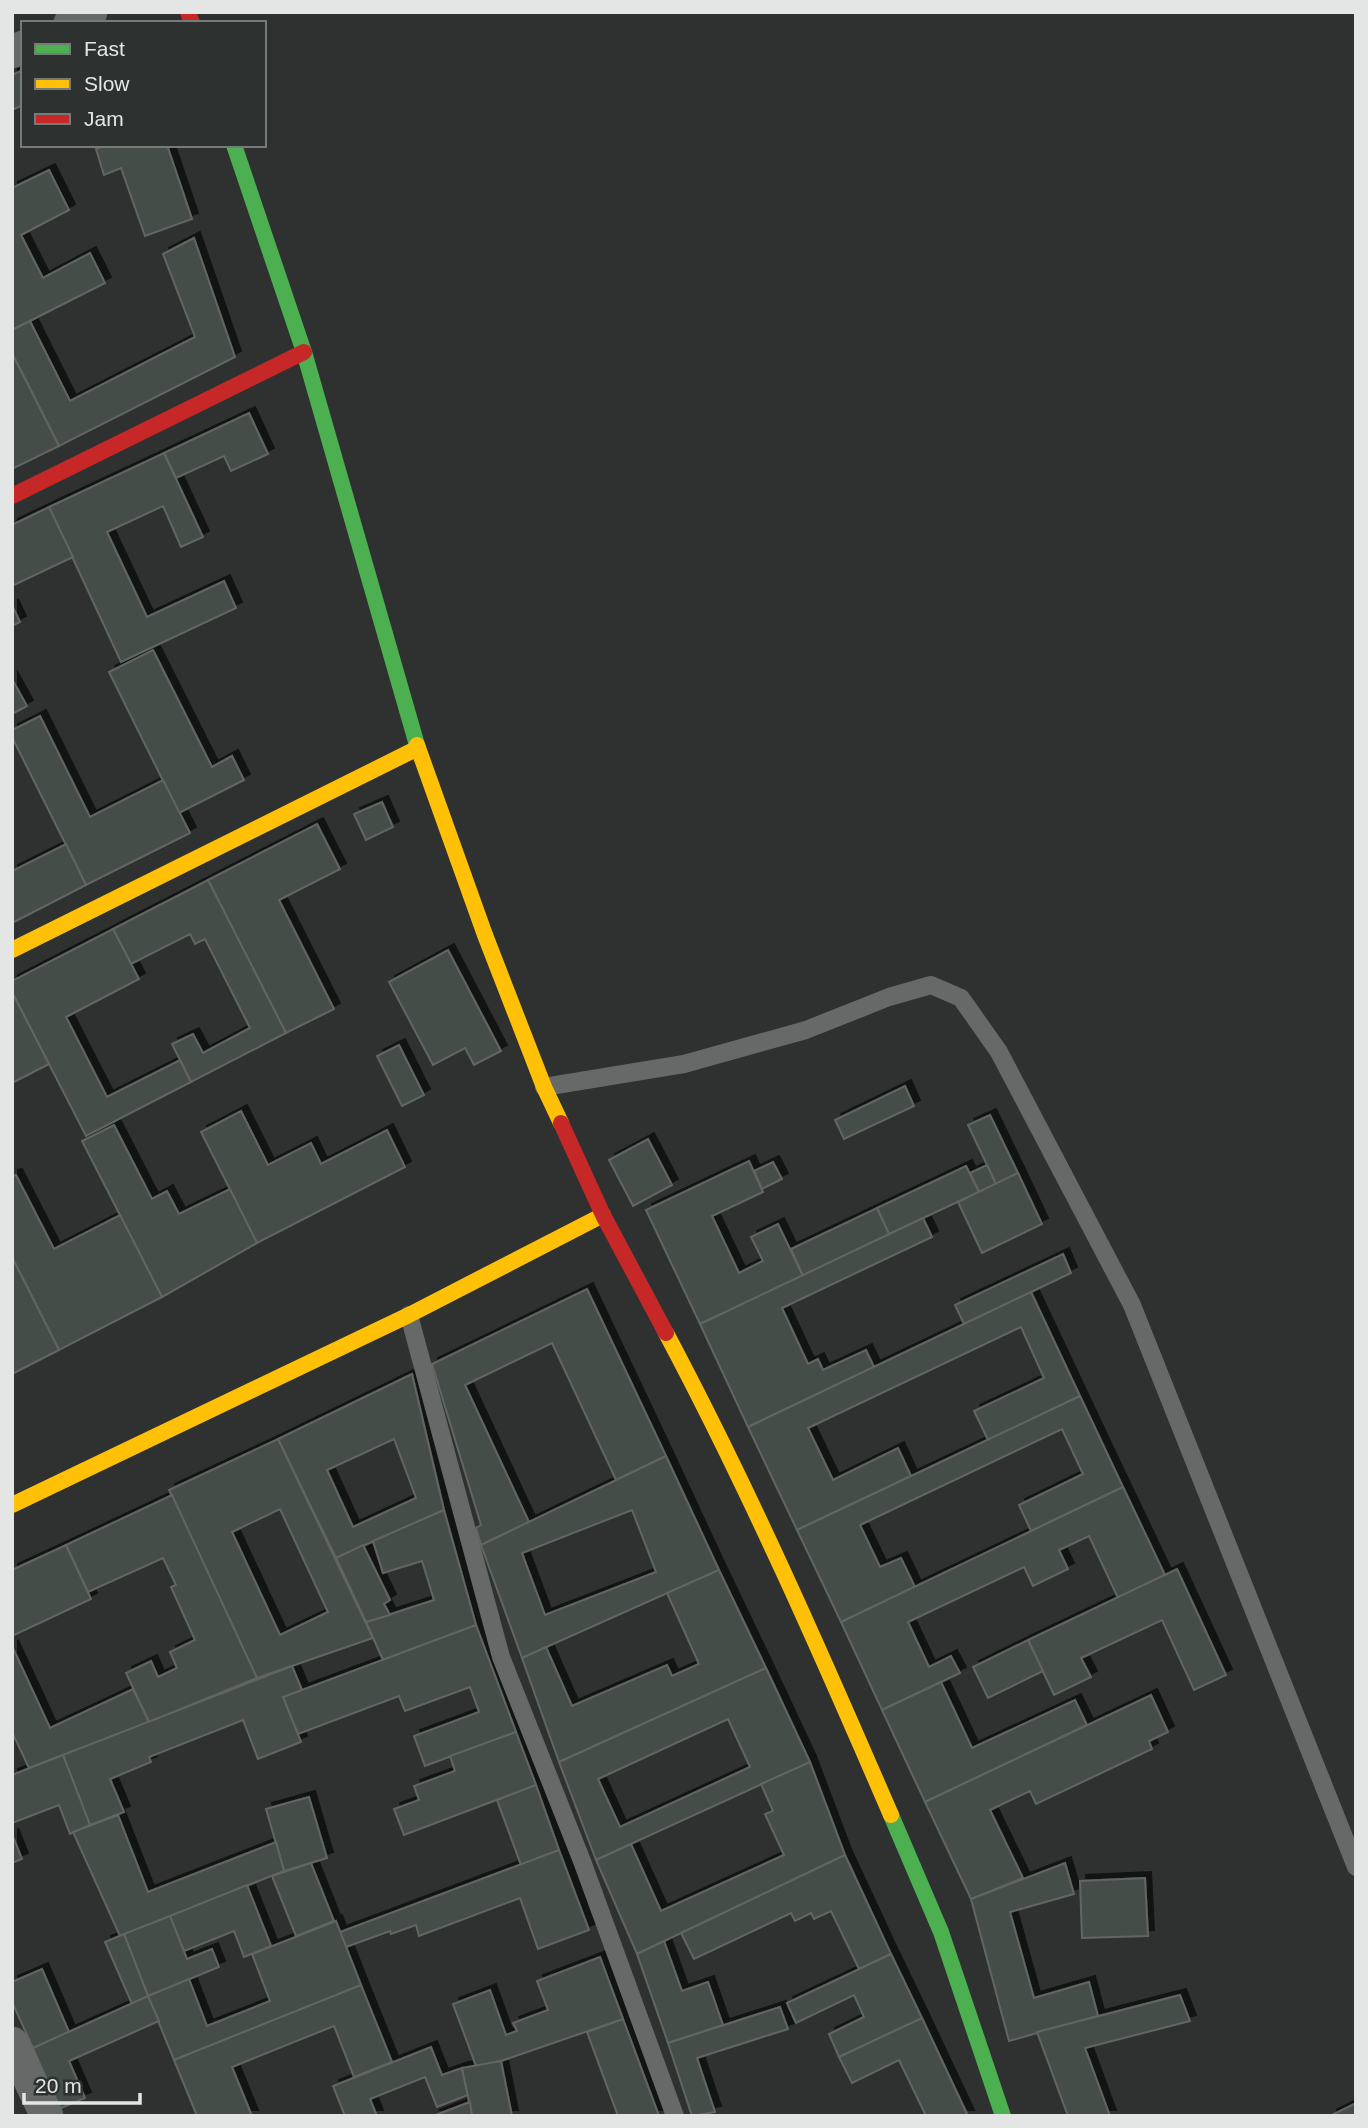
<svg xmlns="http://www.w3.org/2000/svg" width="1368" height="2128" font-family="Arial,sans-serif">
  <defs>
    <filter id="shadow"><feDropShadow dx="6" dy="-6" stdDeviation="0" flood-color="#0009"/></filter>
  </defs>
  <rect width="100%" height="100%" fill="#2e3130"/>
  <!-- building -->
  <g fill="#454e4a" stroke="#626564" stroke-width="2" fill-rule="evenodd" filter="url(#shadow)">
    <path d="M23,70V105L12,110V75Z"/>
    <path d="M107,145H167L192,219L145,236L121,168L104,175L96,149Z"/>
    <path d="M49,170L69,210L21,235L43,278L90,253L105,283L12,330V188Z"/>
    <path d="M194,238L235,357L59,446L12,353V330L30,321L70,401L195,337L163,254Z"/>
    <path d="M13,355L59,446L12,469V356Z"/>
    <path d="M249,413L268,454L231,471L224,456L176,478L164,453Z"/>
    <path d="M164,453L203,537L181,547L163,506L107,532L147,617L224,581L236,608L121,662L49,507Z"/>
    <path d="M49,507L73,557L12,586V525Z"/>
    <path d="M12,605L20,622L12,626Z"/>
    <path d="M153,650L212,767L232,756L244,780L179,813L109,672Z"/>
    <path d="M12,679L27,706L12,714Z"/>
    <path d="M40,716L90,817L163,780L190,833L86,885L12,737V730Z"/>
    <path d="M382,802L393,827L366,840L354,814Z"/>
    <path d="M317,824L340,869L279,900L334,1009L286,1033L208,880Z"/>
    <path d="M66,844L86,885L12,923V871Z"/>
    <path d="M208,880L286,1033L191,1082L172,1044L193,1034L203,1053L250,1028L205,939L195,944L190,934L131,964L113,929Z"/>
    <path d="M113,929L139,979L66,1017L107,1097L180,1060L191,1082L86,1136L12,992V981Z"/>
    <path d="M448,950L501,1051L474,1065L465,1048L433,1065L389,982Z"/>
    <path d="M12,992L49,1064L12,1083Z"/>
    <path d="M399,1045L424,1095L402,1106L377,1056Z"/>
    <path d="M905,1086L914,1106L844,1139L835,1120Z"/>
    <path d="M241,1111L268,1165L311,1143L321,1164L387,1130L405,1167L257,1243L201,1132Z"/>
    <path d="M990,1115L1018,1173L996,1184L968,1125Z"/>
    <path d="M114,1125L152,1199L167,1191L179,1214L230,1189L257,1243L162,1297L82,1141Z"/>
    <path d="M648,1139L672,1185L633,1206L609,1160Z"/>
    <path d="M749,1161L763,1192L712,1216L739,1273L763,1261L751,1237L778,1224L803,1276L700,1324L646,1210Z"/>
    <path d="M773,1162L782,1179L762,1189L754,1171Z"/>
    <path d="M987,1165L996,1184L979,1192L970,1173Z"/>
    <path d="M966,1166L979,1192L889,1234L877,1208Z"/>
    <path d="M1018,1173L1042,1224L982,1253L958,1202Z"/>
    <path d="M16,1175L54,1249L120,1215L162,1297L59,1350L12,1257V1176Z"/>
    <path d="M877,1208L889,1234L803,1276L791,1249Z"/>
    <path d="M923,1218L932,1237L782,1308L808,1364L818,1359L823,1370L866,1350L874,1367L748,1427L700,1324Z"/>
    <path d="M1063,1254L1071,1273L964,1324L955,1305Z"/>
    <path d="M12,1257L59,1350L12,1374Z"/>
    <path d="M587,1289L666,1456L616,1480L552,1343L465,1385L529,1522L481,1545L476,1528L481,1525L432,1364Z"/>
    <path d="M1031,1292L1080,1396L988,1440L974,1411L1044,1378L1021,1327L808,1428L833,1480L898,1448L911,1476L797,1530L748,1427Z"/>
    <path d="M412,1374L444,1510L336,1558L278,1439ZM394,1439L416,1498L353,1527L327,1470Z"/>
    <path d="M1080,1396L1123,1487L1031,1531L1019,1505L1083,1474L1062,1429L860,1525L880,1567L901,1558L915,1587L841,1622L797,1530Z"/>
    <path d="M278,1439L373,1638L257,1678L169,1490ZM280,1509L328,1612L280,1635L232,1532Z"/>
    <path d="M666,1456L719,1570L522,1658L481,1545ZM632,1510L656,1572L545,1615L522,1553Z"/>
    <path d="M1123,1487L1165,1575L1118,1598L1089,1536L1059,1550L1068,1569L1033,1586L1024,1567L908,1622L929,1667L951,1656L960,1673L882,1710L841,1622Z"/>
    <path d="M172,1495L257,1678L149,1722L126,1673L151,1661L158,1677L177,1668L170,1652L195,1640L171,1587L176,1585L163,1558L88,1592L66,1545Z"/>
    <path d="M444,1510L476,1625L383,1660L366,1622L434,1600L422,1561L383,1573L373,1541Z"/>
    <path d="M66,1545L91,1599L12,1636V1570Z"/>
    <path d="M363,1545L390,1600L384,1604L390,1615L366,1622L336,1558Z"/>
    <path d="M1177,1569L1226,1675L1194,1690L1162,1620L1081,1658L1091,1677L1054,1695L1028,1640Z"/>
    <path d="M719,1570L766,1668L559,1762L522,1658L546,1647L572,1706L667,1665L672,1676L699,1664L667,1593Z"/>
    <path d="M476,1625L516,1732L425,1766L414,1736L479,1712L470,1687L405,1711L399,1696L298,1734L283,1697Z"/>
    <path d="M1028,1640L1043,1671L988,1698L973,1667Z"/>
    <path d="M12,1646L50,1728L133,1689L149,1722L29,1768L12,1732Z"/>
    <path d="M292,1666L302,1690L283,1697L301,1742L258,1759L243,1720L149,1757L151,1762L110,1779L124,1812L90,1825L63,1755Z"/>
    <path d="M766,1668L810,1762L596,1860L559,1762ZM728,1719L750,1767L620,1827L598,1779Z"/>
    <path d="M941,1682L972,1748L1075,1700L1087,1725L925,1802L882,1710Z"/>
    <path d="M1151,1695L1168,1732L1149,1741L1152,1749L1036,1804L1030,1791L990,1810L1023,1878L971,1899L925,1802Z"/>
    <path d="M516,1732L536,1785L404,1835L394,1809L419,1800L414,1786L455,1771L450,1756Z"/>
    <path d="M63,1755L90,1825L70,1834L59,1805L12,1823V1775Z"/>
    <path d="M810,1762L845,1855L637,1954L596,1860L631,1844L661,1911L784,1855L765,1814L773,1811L761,1784Z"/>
    <path d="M536,1785L559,1850L521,1865L497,1800Z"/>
    <path d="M309,1797L327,1858L284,1871L266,1809Z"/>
    <path d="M118,1815L148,1892L276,1842L284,1871L120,1936L73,1832Z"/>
    <path d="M12,1834L22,1859L12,1863Z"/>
    <path d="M559,1850L589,1930L538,1949L520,1898L419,1936L416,1925L391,1934L390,1931L346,1947L340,1932Z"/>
    <path d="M845,1855L891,1954L859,1969L831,1911L814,1919L811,1913L795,1921L791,1913L694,1959L681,1933Z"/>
    <path d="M311,1863L334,1921L296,1936L272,1876Z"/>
    <path d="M1065,1863L1074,1894L1010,1912L1034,1998L1089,1982L1098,2016L1009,2041L971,1899Z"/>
    <path d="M1145,1878L1148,1936L1082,1938L1080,1881Z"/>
    <path d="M247,1885L271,1946L244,1957L234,1931L184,1951L170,1916Z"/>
    <path d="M170,1916L187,1959L212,1949L219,1967L148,1996L124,1934Z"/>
    <path d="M336,1921L361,1985L174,2060L148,1996L189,1979L207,2026L270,2001L252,1954Z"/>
    <path d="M124,1934L148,1996L132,2004L105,1942Z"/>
    <path d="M664,1941L682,1991L708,1982L723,2025L668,2043L637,1954Z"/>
    <path d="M891,1954L922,2018L839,2057L829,2034L864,2017L854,1995L796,2023L787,2003Z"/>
    <path d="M600,1957L623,2019L501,2061L476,2066L453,2004L490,1990L506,2035L517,2031L513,2023L548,2010L537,1981Z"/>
    <path d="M42,1969L69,2032L33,2048L12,2002V1982Z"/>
    <path d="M361,1985L392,2062L354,2077L334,2026L232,2067L252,2116H197L174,2060Z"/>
    <path d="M1180,1995L1190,2021L1085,2048L1110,2116H1068L1037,2032Z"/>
    <path d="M148,1996L159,2021L69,2061L85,2098L59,2109L33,2048Z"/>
    <path d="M780,2007L788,2029L697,2058L715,2112L692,2116L668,2043Z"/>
    <path d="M922,2018L968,2116H926L899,2060L852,2083L839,2057Z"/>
    <path d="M623,2019L659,2116H618L587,2032Z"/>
    <path d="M431,2047L442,2075L462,2068L468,2095L437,2107L425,2077L370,2099L377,2116H345L333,2086Z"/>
    <path d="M501,2061L512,2116H472L462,2068Z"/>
    <path d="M470,2102L472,2116H433Z"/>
    <path d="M1356,2103V2116H1330Z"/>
  </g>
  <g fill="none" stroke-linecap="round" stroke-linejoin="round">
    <!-- lane -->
    <g stroke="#676968" stroke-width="18">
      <path d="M544,1087L684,1064L806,1030L889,997L931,985L961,998L999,1052L1132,1305L1356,1867"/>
      <path d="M409,1315L501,1657L582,1861L675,2116"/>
    </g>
    <!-- street -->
    <g stroke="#676968" stroke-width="33">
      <path d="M70,23L91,12"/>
      <path d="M12,52L23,47"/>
      <path d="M12,2043L47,2116"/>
    </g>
    <!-- fast -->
    <g stroke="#4caf50" stroke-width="16">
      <path d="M234,145L304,352L417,745"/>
      <path d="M891,1815L941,1932L1003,2116"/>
    </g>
    <!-- slow -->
    <g stroke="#ffc107" stroke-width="16">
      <path d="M417,745L485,935L544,1087L561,1123"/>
      <path d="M12,950L418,748"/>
      <path d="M666,1333C749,1489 821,1653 891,1815"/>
      <path d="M12,1505L409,1315L603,1215"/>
    </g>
    <!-- jam -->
    <g stroke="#c62828" stroke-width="16">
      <path d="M188,12L192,23"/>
      <path d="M12,496L304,352"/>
      <path d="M561,1123L603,1215L666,1333"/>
    </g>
  </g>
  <!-- border -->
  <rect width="1368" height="2128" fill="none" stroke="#e3e6e5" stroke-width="28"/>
  <!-- legend -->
  <rect x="21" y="21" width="245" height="126" fill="#2d3230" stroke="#767a78" stroke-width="2"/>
  <rect x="35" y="44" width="35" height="10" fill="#4caf50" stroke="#767a78" stroke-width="2"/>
  <text x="84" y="56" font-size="21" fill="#e3e6e5">Fast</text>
  <rect x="35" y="79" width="35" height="10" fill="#ffc107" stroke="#767a78" stroke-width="2"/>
  <text x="84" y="91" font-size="21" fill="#e3e6e5">Slow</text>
  <rect x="35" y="114" width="35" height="10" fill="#c62828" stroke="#767a78" stroke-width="2"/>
  <text x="84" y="126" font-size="21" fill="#e3e6e5">Jam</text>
  <!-- scale -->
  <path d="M24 2093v10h116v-10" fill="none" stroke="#e3e6e5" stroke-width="3.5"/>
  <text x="35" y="2093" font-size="21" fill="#e3e6e5" stroke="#2d3230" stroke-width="5" paint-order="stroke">20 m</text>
</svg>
